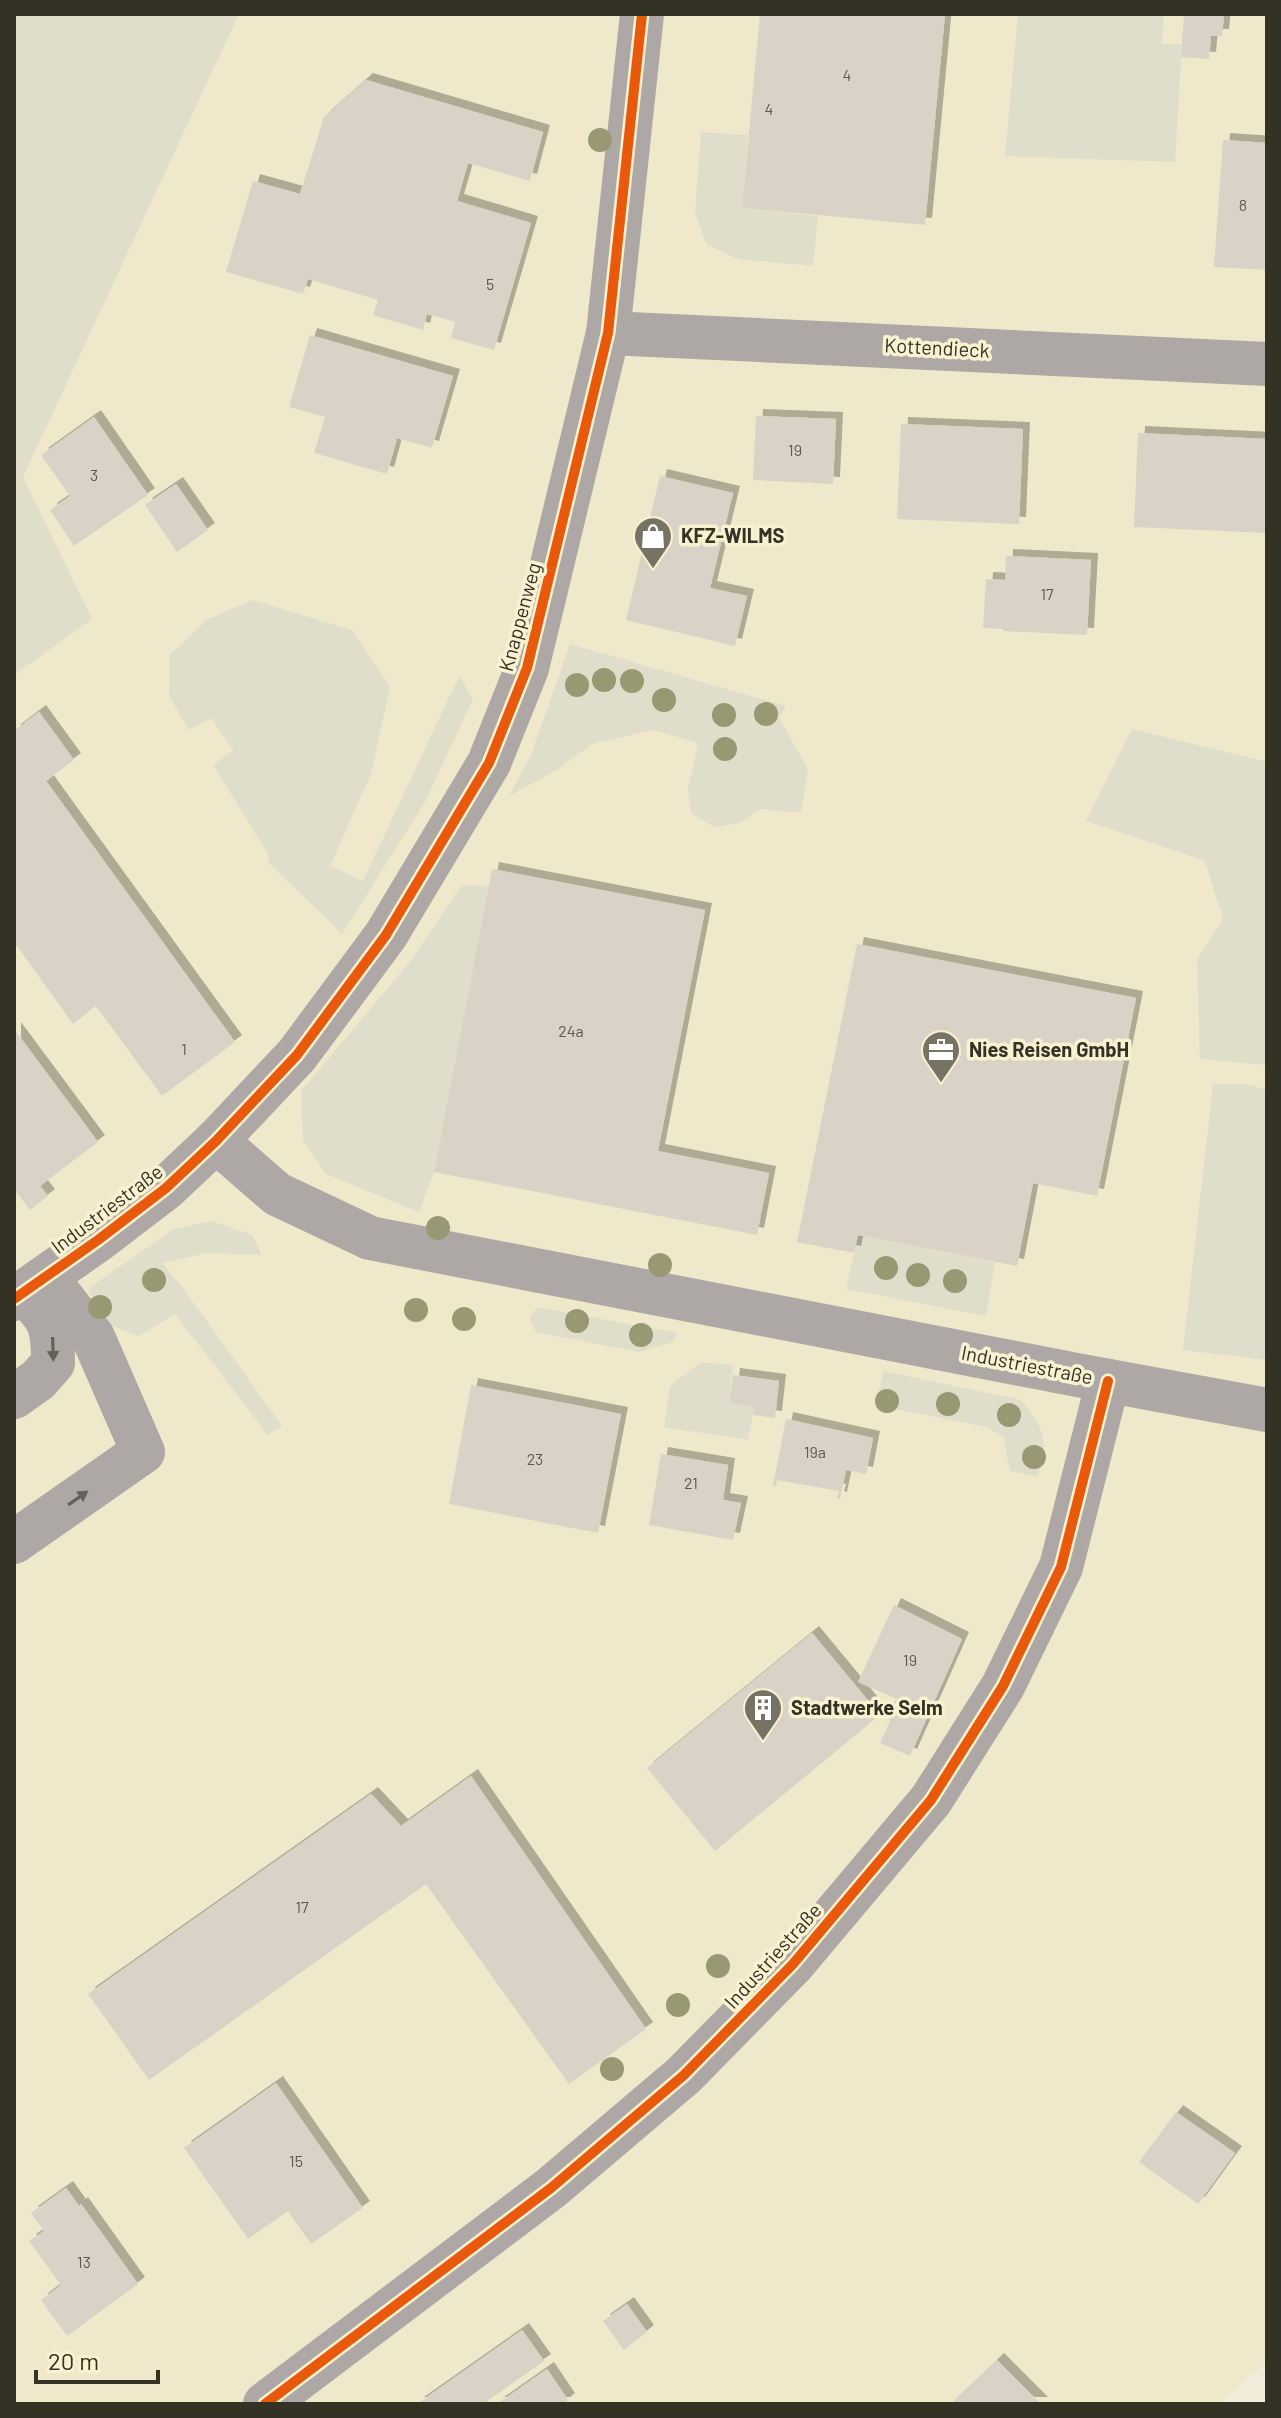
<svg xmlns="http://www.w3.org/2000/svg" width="1281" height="2418" font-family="Barlow,sans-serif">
  <defs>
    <filter id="shadow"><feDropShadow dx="7" dy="-7" stdDeviation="0" flood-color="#0004"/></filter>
  </defs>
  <rect width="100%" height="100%" fill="#f1ecda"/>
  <!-- built -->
  <path fill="#f0e8ca" d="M239,14H1267V2361L1219,2404H14V675L92,619L23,477Z"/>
  <!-- green -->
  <g fill="#dfdecb">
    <path d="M14,14H239L23,477L92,619L14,675Z"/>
    <path d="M1018,14H1164L1162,44H1182L1175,162L1005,156Z"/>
    <path d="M701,132L748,135L742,208L818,216L813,266L737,259L706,244L695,212Z"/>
    <path d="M252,600L352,630L390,687L371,774L330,866L363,881L459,676L473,699L425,802L342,934L269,863L267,852L213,765L233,750L211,718L189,730L169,696L170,655L208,619Z"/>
    <path d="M570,644L786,706L779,718L808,769L801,813L761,809L740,823L714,827L691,813L688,789L698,743L653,730L592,744L557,770L509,796L531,755Z"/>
    <path d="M1132,729L1267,762V1065L1200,1059L1197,960L1223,919L1205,861L1086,821Z"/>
    <path d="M462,885L489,886L434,1172L419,1212L326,1174L303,1140L301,1091L409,963Z"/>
    <path d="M1213,1084H1245L1267,1090V1360L1183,1350Z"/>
    <path d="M212,1221L252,1235L262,1255L207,1253L162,1263L185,1291L282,1426L268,1435L175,1314L139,1336L98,1321L89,1288L174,1229Z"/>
    <path d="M858,1235L995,1262L986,1316L846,1289Z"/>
    <path d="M538,1307L677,1333L673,1342L639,1352L536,1332L529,1317Z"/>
    <path d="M701,1362L733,1365L729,1403L754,1407L748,1440L664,1427L670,1386Z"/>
    <path d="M884,1371L1021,1400C1046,1432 1048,1437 1038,1477L1010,1471L1004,1438L987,1427L875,1405Z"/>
  </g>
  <!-- building -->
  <g fill="#dbd2c7" filter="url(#shadow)">
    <path d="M760,14H945L925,225L742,208Z"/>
    <path d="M1184,14H1224L1222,36H1211L1209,59L1181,57Z"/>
    <path d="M366,80L543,132L530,181L468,163L457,201L531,223L494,350L451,338L455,322L427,314L423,330L373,315L378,300L308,279L303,294L226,272L253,181L300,194L324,117Z"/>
    <path d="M1223,140L1267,143V270L1214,267Z"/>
    <path d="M310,335L453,376L432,448L397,438L387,474L314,453L325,417L289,407Z"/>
    <path d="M756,416L836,419L833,484L753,480Z"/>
    <path d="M94,417L148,495L74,546L50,510L70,496L41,455Z"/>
    <path d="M901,424L1023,429L1019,524L897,519Z"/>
    <path d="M1138,433L1267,439V533L1134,527Z"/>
    <path d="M660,476L733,493L710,588L747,596L735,646L626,620Z"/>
    <path d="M176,484L208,530L177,552L145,505Z"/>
    <path d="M1006,556L1091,560L1087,635L1003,631V629L983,628L986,579L1005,580Z"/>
    <path d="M39,712L74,760L46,781L235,1042L162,1096L96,1006L73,1024L14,942V731Z"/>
    <path d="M492,869L705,910L658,1151L769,1173L757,1235L434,1172Z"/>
    <path d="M857,944L1136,998L1097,1196L1033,1183L1017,1266L858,1235L854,1253L797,1242Z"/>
    <path d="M14,1029L98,1142L40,1186L48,1196L30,1210L14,1189Z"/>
    <path d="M733,1375L779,1381L775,1418L753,1415L754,1407L729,1403Z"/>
    <path d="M471,1385L621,1414L598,1533L449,1504Z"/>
    <path d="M786,1419L873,1438L866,1474L846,1470L840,1499L837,1498L839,1491L777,1480L776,1486H773Z"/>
    <path d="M661,1454L728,1465L723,1500L741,1503L733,1540L649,1525Z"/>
    <path d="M894,1605L962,1639L910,1756L880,1743L890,1721L884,1712L899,1700L858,1682Z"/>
    <path d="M812,1633L880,1715L715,1851L647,1768Z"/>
    <path d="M471,1776L646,2029L569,2084L426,1884L149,2080L88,1994L371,1794L401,1826Z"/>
    <path d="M276,2083L363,2208L311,2244L288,2211L248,2239L184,2148Z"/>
    <path d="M1176,2112L1235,2153L1198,2204L1139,2162Z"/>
    <path d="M66,2188L79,2206L81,2204L138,2284L67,2336L41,2300L61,2285L29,2241L44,2231L31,2213Z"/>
    <path d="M627,2304L647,2332L624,2350L603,2321Z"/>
    <path d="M522,2330L544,2361L483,2404H417Z"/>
    <path d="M997,2360L1041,2404H951Z"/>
    <path d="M547,2369L568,2400L563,2404H497Z"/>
  </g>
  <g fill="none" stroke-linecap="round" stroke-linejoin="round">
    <!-- minor -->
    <g stroke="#ada8a5" stroke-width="44">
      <path d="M608,333L1267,364"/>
      <path d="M216,1141L277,1194L370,1238L1077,1375L1267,1410"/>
      <path d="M14,1299L98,1240L166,1188L216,1141L297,1055L386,935L489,763L527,668L608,333L642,14"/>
      <path d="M14,1397L38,1380L53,1363C53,1324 50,1320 24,1292"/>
      <path d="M14,1542L143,1452L93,1337L46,1277"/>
      <path d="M265,2404L551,2188L684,2075L793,1964L931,1800L1003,1686L1061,1567L1108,1381"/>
    </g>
    <!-- cycleway casing -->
    <g stroke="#faf1d1" stroke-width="15">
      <g id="cycleway">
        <path d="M14,1299L98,1240L166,1188L216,1141L297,1055L386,935L489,763L527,668L608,333L642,14"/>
        <path d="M265,2404L551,2188L684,2075L793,1964L931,1800L1003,1686L1061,1567L1108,1381"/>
      </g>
    </g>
    <!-- cycleway -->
    <use href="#cycleway" stroke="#e8590c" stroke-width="10"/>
  </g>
  <!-- trees -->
  <g fill="#989873">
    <circle cx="600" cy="140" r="12"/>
    <circle cx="604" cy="680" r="12"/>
    <circle cx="632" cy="681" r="12"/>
    <circle cx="577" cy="685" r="12"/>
    <circle cx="664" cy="700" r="12"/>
    <circle cx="766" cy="714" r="12"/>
    <circle cx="724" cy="715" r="12"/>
    <circle cx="725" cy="749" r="12"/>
    <circle cx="438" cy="1228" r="12"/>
    <circle cx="660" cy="1265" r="12"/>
    <circle cx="886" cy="1268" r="12"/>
    <circle cx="918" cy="1275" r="12"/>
    <circle cx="154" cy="1280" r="12"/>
    <circle cx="955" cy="1281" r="12"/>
    <circle cx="100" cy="1307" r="12"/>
    <circle cx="416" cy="1310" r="12"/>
    <circle cx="464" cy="1319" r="12"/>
    <circle cx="577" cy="1321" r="12"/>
    <circle cx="641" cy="1335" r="12"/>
    <circle cx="887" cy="1401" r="12"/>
    <circle cx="948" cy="1404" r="12"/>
    <circle cx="1009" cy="1415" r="12"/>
    <circle cx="1034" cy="1457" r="12"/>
    <circle cx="718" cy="1966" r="12"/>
    <circle cx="678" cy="2005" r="12"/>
    <circle cx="612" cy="2069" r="12"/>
  </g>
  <!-- one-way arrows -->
  <defs><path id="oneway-solid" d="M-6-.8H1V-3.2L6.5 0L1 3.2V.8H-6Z" transform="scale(2)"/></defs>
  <g fill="#646158">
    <use href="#oneway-solid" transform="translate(53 1349) rotate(88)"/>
    <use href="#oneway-solid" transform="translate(78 1498) rotate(-35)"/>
  </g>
  <!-- icons -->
  <defs>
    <g id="shop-pin" transform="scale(2)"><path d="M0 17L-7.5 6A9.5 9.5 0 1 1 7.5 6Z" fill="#767264" stroke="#faf1d1"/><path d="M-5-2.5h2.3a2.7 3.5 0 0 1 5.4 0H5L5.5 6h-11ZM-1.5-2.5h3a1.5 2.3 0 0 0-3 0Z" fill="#fff"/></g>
    <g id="office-pin" transform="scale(2)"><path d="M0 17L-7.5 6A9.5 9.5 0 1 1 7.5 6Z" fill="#767264" stroke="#faf1d1"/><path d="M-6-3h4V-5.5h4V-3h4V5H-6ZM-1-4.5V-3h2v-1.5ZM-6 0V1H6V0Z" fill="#fff"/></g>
    <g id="building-pin" transform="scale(2)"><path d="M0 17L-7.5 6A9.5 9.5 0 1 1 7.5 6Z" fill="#767264" stroke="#faf1d1"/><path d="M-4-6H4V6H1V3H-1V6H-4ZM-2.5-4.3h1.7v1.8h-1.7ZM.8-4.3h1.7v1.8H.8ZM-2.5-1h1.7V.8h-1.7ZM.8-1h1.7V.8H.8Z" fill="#fff"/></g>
  </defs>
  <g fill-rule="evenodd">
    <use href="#shop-pin" x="653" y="536"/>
    <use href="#office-pin" x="941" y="1050"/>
    <use href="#building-pin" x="763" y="1708"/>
  </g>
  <g text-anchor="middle" stroke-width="7" stroke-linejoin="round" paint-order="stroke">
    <!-- number labels -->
    <g font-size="16" fill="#5e594e">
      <text x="847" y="81">4</text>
      <text x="769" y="115">4</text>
      <text x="1243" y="211">8</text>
      <text x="490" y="290">5</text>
      <text x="795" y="456">19</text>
      <text x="94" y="481">3</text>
      <text x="1047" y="600">17</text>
      <text x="571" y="1037">24a</text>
      <text x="184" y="1055">1</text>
      <text x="815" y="1458">19a</text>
      <text x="535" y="1465">23</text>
      <text x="691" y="1489">21</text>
      <text x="910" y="1666">19</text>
      <text x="302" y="1913">17</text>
      <text x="296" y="2167">15</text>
      <text x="84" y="2268">13</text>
    </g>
    <!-- street labels -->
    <g font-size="20" fill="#343125" stroke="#faf1d1">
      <text transform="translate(937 348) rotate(3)" y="7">Kottendieck</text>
      <text transform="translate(520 617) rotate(-75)" y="7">Knappenweg</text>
      <text transform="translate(107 1209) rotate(-37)" y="7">Industriestraße</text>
      <text transform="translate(1027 1365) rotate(11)" y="7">Industriestraße</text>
      <text transform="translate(773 1956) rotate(-48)" y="7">Industriestraße</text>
    </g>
    <!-- poi labels -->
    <g font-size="20" font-weight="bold" fill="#343125" stroke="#faf1d1" text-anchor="start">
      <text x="681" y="543">KFZ-WILMS</text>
      <text x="969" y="1057">Nies Reisen GmbH</text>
      <text x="791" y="1715">Stadtwerke Selm</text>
    </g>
  </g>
  <!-- border -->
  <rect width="1281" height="2418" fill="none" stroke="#343125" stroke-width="32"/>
  <!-- scale -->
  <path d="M36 2370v12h122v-12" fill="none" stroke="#343125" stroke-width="4"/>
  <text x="48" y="2370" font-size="24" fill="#343125" stroke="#faf1d1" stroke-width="6" paint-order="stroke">20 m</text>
</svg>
